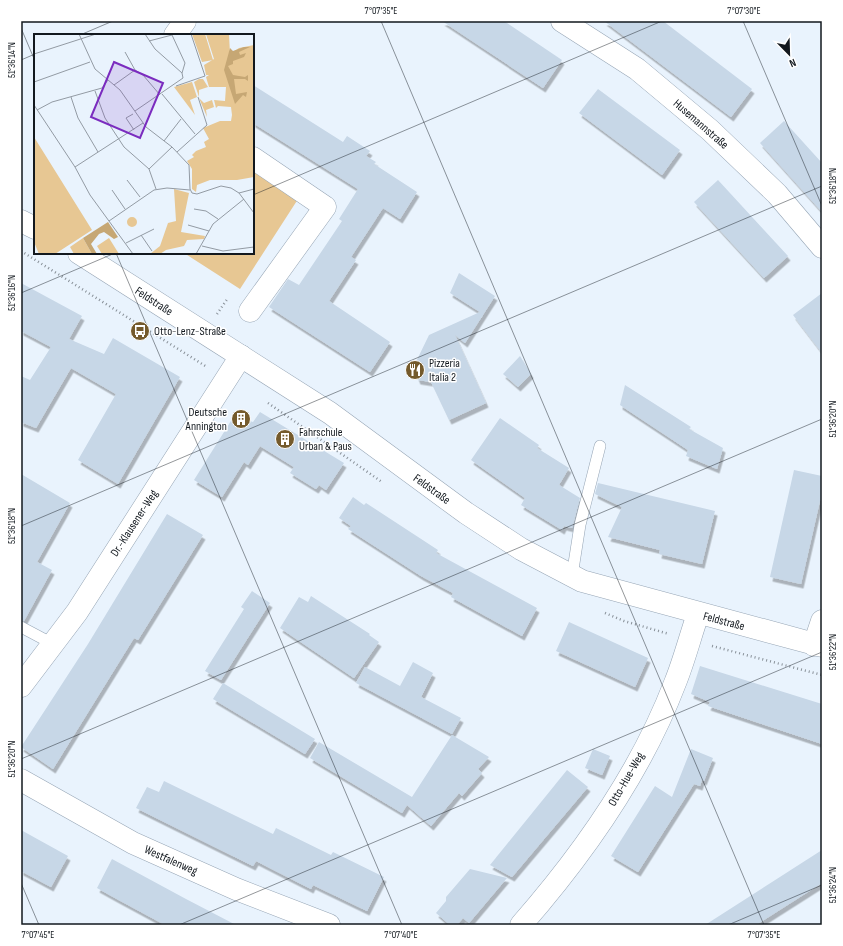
<svg xmlns="http://www.w3.org/2000/svg" width="843" height="946" font-family="'Sofia Sans Condensed',sans-serif">
  <defs>
    <filter id="shadow"><feDropShadow dx="2.5" dy="4.5" stdDeviation="0" flood-color="#0004"/></filter>
  </defs>
  <rect width="100%" height="100%" fill="#e9f3fd"/>
  <!-- green -->
  <path fill="#e7c793" d="M253,165L300,196L240,289L184,253H253Z"/>
  <!-- building -->
  <g fill="#c7d7e7" filter="url(#shadow)">
    <path d="M442,21H504L562,60L543,88Z"/>
    <path d="M604,21H663L752,89L731,117Z"/>
    <path d="M253,85L343,142L347,136L370,151L366,156L376,162L374,164L417,192L400,219L383,208L351,257L356,260L329,301L390,342L370,372L269,307L288,279L299,285L342,221L339,219L358,189L253,123Z"/>
    <path d="M598,89L680,150L662,175L579,113Z"/>
    <path d="M784,121L822,163V212L760,143Z"/>
    <path d="M718,180L788,256L764,278L694,202Z"/>
    <path d="M459,273L495,296L465,343L455,335L486,403L449,420L431,382L418,380L413,368L429,335L480,312L450,293Z"/>
    <path d="M21,283L82,316L69,339L104,354L113,338L180,377L118,484L78,460L116,394L71,368L36,428L21,422V376L30,380L51,347L21,331Z"/>
    <path d="M822,293V353L793,315Z"/>
    <path d="M520,356L531,374L518,387L503,374Z"/>
    <path d="M625,385L691,427L689,429L723,448L717,469L686,456L688,450L620,405Z"/>
    <path d="M260,412L344,463L326,490L319,485L316,489L290,473L294,467L260,446L248,465L244,462L222,497L194,480L234,416L253,422Z"/>
    <path d="M500,418L539,445L537,448L569,468L559,485L580,498L572,528L564,526L562,530L521,505L525,498L471,460Z"/>
    <path d="M794,470L822,476V492L801,584L770,577Z"/>
    <path d="M21,474L70,503L37,562L52,570L24,621L21,620Z"/>
    <path d="M598,483L715,511L702,564L659,554L660,550L608,537L622,507L595,494Z"/>
    <path d="M353,497L364,505L366,503L438,550L436,553L537,608L522,636L451,597L453,593L421,576L348,529L351,526L339,518Z"/>
    <path d="M167,514L203,535L138,640L134,638L53,769L21,747L88,644Z"/>
    <path d="M252,591L270,603L221,680L205,671L244,609L241,607Z"/>
    <path d="M311,596L370,634L369,635L379,642L354,678L280,628L299,597L308,602Z"/>
    <path d="M569,622L648,658L635,687L556,651Z"/>
    <path d="M413,662L433,673L421,697L461,718L452,734L356,683L365,667L400,686Z"/>
    <path d="M700,666L822,704V744L708,706L710,702L691,694Z"/>
    <path d="M223,683L315,739L305,754L213,699Z"/>
    <path d="M452,735L489,757L478,769L482,773L462,796L459,793L431,826L407,805L402,813L310,758L319,742L412,797Z"/>
    <path d="M593,749L610,756L602,775L585,768Z"/>
    <path d="M691,749L713,758L704,781L702,780L700,786L694,784L638,872L611,856L655,786L672,797Z"/>
    <path d="M567,770L588,787L512,877L490,865Z"/>
    <path d="M164,781L273,834L276,828L331,855L333,852L384,877L367,911L313,885L311,889L256,861L253,866L136,808L147,787L159,792Z"/>
    <path d="M21,830L68,856L51,887L21,871Z"/>
    <path d="M822,850V883L756,925H705Z"/>
    <path d="M112,859L186,899L236,925H165L115,898L97,888Z"/>
    <path d="M470,869L507,878L469,923L463,918L457,925H450L436,913L446,901V897Z"/>
  </g>
  <g fill="none" stroke-linecap="round" stroke-linejoin="round">
    <!-- service casing -->
    <g stroke="#96a5b5" stroke-width="12">
      <g id="service">
        <path d="M572,576L580,525L600,446"/>
        <path d="M21,627L53,644"/>
      </g>
    </g>
    <!-- minor casing -->
    <g stroke="#96a5b5" stroke-width="23">
      <g id="minor">
        <path d="M562,21L637,69L710,130L777,194L822,247"/>
        <path d="M175,35L185,21"/>
        <path d="M250,311L325,207L253,158"/>
        <path d="M814,645L822,621"/>
        <path d="M21,686L77,612L241,356"/>
        <path d="M21,780L133,843L236,889L329,925"/>
        <path d="M521,925C584,853 641,772 675,683C684,661 690,637 698,614"/>
      </g>
    </g>
    <!-- secondary casing -->
    <g stroke="#96a5b5" stroke-width="23">
      <g id="secondary">
        <path d="M21,221L35,228"/>
        <path d="M79,253L330,413L466,513L521,549L582,581L822,646"/>
      </g>
    </g>
    <!-- path -->
    <g stroke="#889098" stroke-width="2.5" stroke-dasharray="1 3" stroke-linecap="butt">
      <path d="M21,251L207,367"/>
      <path d="M217,314L228,298"/>
      <path d="M268,403L382,482"/>
      <path d="M605,613L624,621L669,634"/>
      <path d="M712,646L822,675"/>
    </g>
    <!-- service -->
    <use href="#service" stroke="#fff" stroke-width="11"/>
    <!-- minor -->
    <use href="#minor" stroke="#fff" stroke-width="22"/>
    <!-- secondary -->
    <use href="#secondary" stroke="#fff" stroke-width="22"/>
  </g>
  <!-- ticks -->
  <path fill="none" stroke="#12181e" stroke-width="1" stroke-opacity="0.45" d="M381,21L764,925M743,21L822,206M21,28L35,61M80,35L113,21M21,60L35,54M253,195L662,21M116,253L402,925M21,293L115,253M21,526L822,186M21,759L822,419M21,883L39,925M179,925L822,652M728,925L822,885"/>
  <!-- icons -->
  <defs>
    <g id="bus-disc" transform="scale(1)"><circle r="9.5" fill="#745a2c" stroke="#fff"/><path d="M-5-6H5V4H4V6H2V4H-2V6H-4V4H-5ZM-3.5-4V0h7V-4ZM-3.5 1.2v1.5H-2V1.2ZM2 1.2v1.5H3.5V1.2Z" fill="#fff"/></g>
    <g id="restaurant-disc" transform="scale(1)"><circle r="9.5" fill="#745a2c" stroke="#fff"/><path d="M-5-6h1v4h1v-4h1v4h1v-4h1v5L-1.5 .5V6h-2V.5L-5-1ZM5-6V6H3V1.5H1.5Q1.5-4 5-6Z" fill="#fff"/></g>
    <g id="building-disc" transform="scale(1)"><circle r="9.5" fill="#745a2c" stroke="#fff"/><path d="M-4-6H4V6H1V3H-1V6H-4ZM-2.5-4.3h1.7v1.8h-1.7ZM.8-4.3h1.7v1.8H.8ZM-2.5-1h1.7V.8h-1.7ZM.8-1h1.7V.8H.8Z" fill="#fff"/></g>
  </defs>
  <g fill-rule="evenodd">
    <use href="#bus-disc" x="140" y="331"/>
    <use href="#restaurant-disc" x="415" y="370"/>
    <use href="#building-disc" x="241" y="419"/>
    <use href="#building-disc" x="285" y="439"/>
  </g>
  <g text-anchor="middle" stroke-width="3" stroke-linejoin="round" paint-order="stroke">
    <!-- street labels -->
    <g font-size="12" fill="#12181e" stroke="#fff">
      <text transform="translate(701 124) rotate(41)" y="4">Husemannstraße</text>
      <text transform="translate(154 301) rotate(33)" y="4">Feldstraße</text>
      <text transform="translate(432 489) rotate(36)" y="4">Feldstraße</text>
      <text transform="translate(134 523) rotate(-57)" y="4">Dr.-Klausener-Weg</text>
      <text transform="translate(724 621) rotate(15)" y="4">Feldstraße</text>
      <text transform="translate(626 779) rotate(-60)" y="4">Otto-Hue-Weg</text>
      <text transform="translate(171 860) rotate(24)" y="4">Westfalenweg</text>
    </g>
    <!-- poi labels -->
    <g font-size="12" fill="#12181e" stroke="#fff" text-anchor="start">
      <text x="154" y="335">Otto-Lenz-Straße</text>
      <text x="429" y="367">Pizzeria<tspan x="429" dy="14">Italia 2</tspan></text>
      <text x="227" y="416" text-anchor="end">Deutsche<tspan x="227" dy="14">Annington</tspan></text>
      <text x="299" y="436">Fahrschule<tspan x="299" dy="14">Urban &amp; Paus</tspan></text>
    </g>
  </g>
  <!-- overview -->
  <g transform="translate(34 34)">
    <rect width="220" height="220" fill="#e9f3fd"/>
    <path d="M158,0H171L179,26L168,28ZM172,0H195L196,20L205,14L220,11V143L203,146H176L163,151L162,158L158,155V135L153,127L160,123L158,121L162,117L172,113L170,108L175,105L169,94L186,87H197L198,81L197,73L184,72L182,74L180,66L191,67L192,53H175L172,43L175,41H172L170,31L180,25ZM165,45H169L174,53L165,56V63L160,48ZM158,48L163,63L156,66L161,81L140,53ZM165,64L170,69L178,66L180,73L172,76L173,83ZM0,103L58,196L21,220H5L0,208ZM140,155L155,159L147,198L171,202L170,205L153,206L150,212L132,216L126,220H116L126,212L134,189L142,187ZM93 188a5 5 0 1 1 10 0a5 5 0 1 1-10 0ZM49,204L58,220H40L36,213ZM75,204L85,220H68L63,212Z" fill="#e7c793"/>
    <path d="M210,13H216L205,18L206,21L212,19L210,23L199,27V30L194,32L199,41L211,43L214,41V47L211,45H200L202,60L213,58L212,63L209,61L201,70L190,36L196,14L199,17ZM74,188L84,203L80,205L70,198L65,200L57,210L63,220H58L49,204Z" fill="#c6a774"/>
    <path fill="none" stroke="#939ba4" stroke-width="1" d="M45,0L61,35L86,56L112,93L138,113L155,131L156,155L158,159L163,160L187,152L197,154L205,159L220,179M115,7L138,1L151,29L148,39M91,18L101,36L109,41L126,61M0,20L62,0M0,48L56,28M80,51L101,36M142,52L171,42L157,0M61,57L71,84L90,113L115,135L122,155M128,60L161,100M37,63L44,84L64,118M0,71L41,133L56,161L99,220M3,76L18,68L68,54L74,46M101,77L149,44L148,39L121,15L111,0M99,80L92,84L100,96M130,107L147,85M143,118L173,91L164,63M41,133L109,89M115,135L138,113M93,146L106,163M78,156L91,175M205,159L220,155M160,175L172,177L184,185M75,187L120,156L133,154L156,156M154,191L175,197M107,201L118,217M92,209L120,195M168,212L189,217L220,213M162,220L179,190L210,165"/>
    <path fill="#7b2cbf" fill-opacity="0.15" stroke="#7b2cbf" stroke-width="2" d="M80,28L129,49L106,104L57,83Z"/>
    <rect width="220" height="220" fill="none" stroke="#12181e" stroke-width="2"/>
  </g>
  <!-- border -->
  <rect width="843" height="946" fill="none" stroke="#ffffff" stroke-width="44"/>
  <!-- north arrow -->
  <g transform="translate(789 54) rotate(157)" stroke="#ffffff" stroke-width="3" paint-order="stroke">
  <path d="M0-3L7 15L0 10L-7 15Z" fill="#12181e"/>
  <text y="-6" font-size="11" font-weight="bold" text-anchor="middle" fill="#12181e">N</text>
  </g>
  <rect x="22" y="22" width="799" height="902" fill="none" stroke="#12181e" stroke-width="1.5"/>
  <g font-size="10" text-anchor="middle" fill="#12181e">
    <text x="381" y="14">7°07'35"E</text>
    <text x="744" y="14">7°07'30"E</text>
    <text transform="translate(11 60) rotate(-90)" y="4">51°36'14"N</text>
    <text transform="translate(832 186) rotate(-90)" y="4">51°36'18"N</text>
    <text transform="translate(11 293) rotate(-90)" y="4">51°36'16"N</text>
    <text transform="translate(832 419) rotate(-90)" y="4">51°36'20"N</text>
    <text transform="translate(11 526) rotate(-90)" y="4">51°36'18"N</text>
    <text transform="translate(832 652) rotate(-90)" y="4">51°36'22"N</text>
    <text transform="translate(11 759) rotate(-90)" y="4">51°36'20"N</text>
    <text transform="translate(832 885) rotate(-90)" y="4">51°36'24"N</text>
    <text x="38" y="938">7°07'45"E</text>
    <text x="401" y="938">7°07'40"E</text>
    <text x="764" y="938">7°07'35"E</text>
  </g>
</svg>
